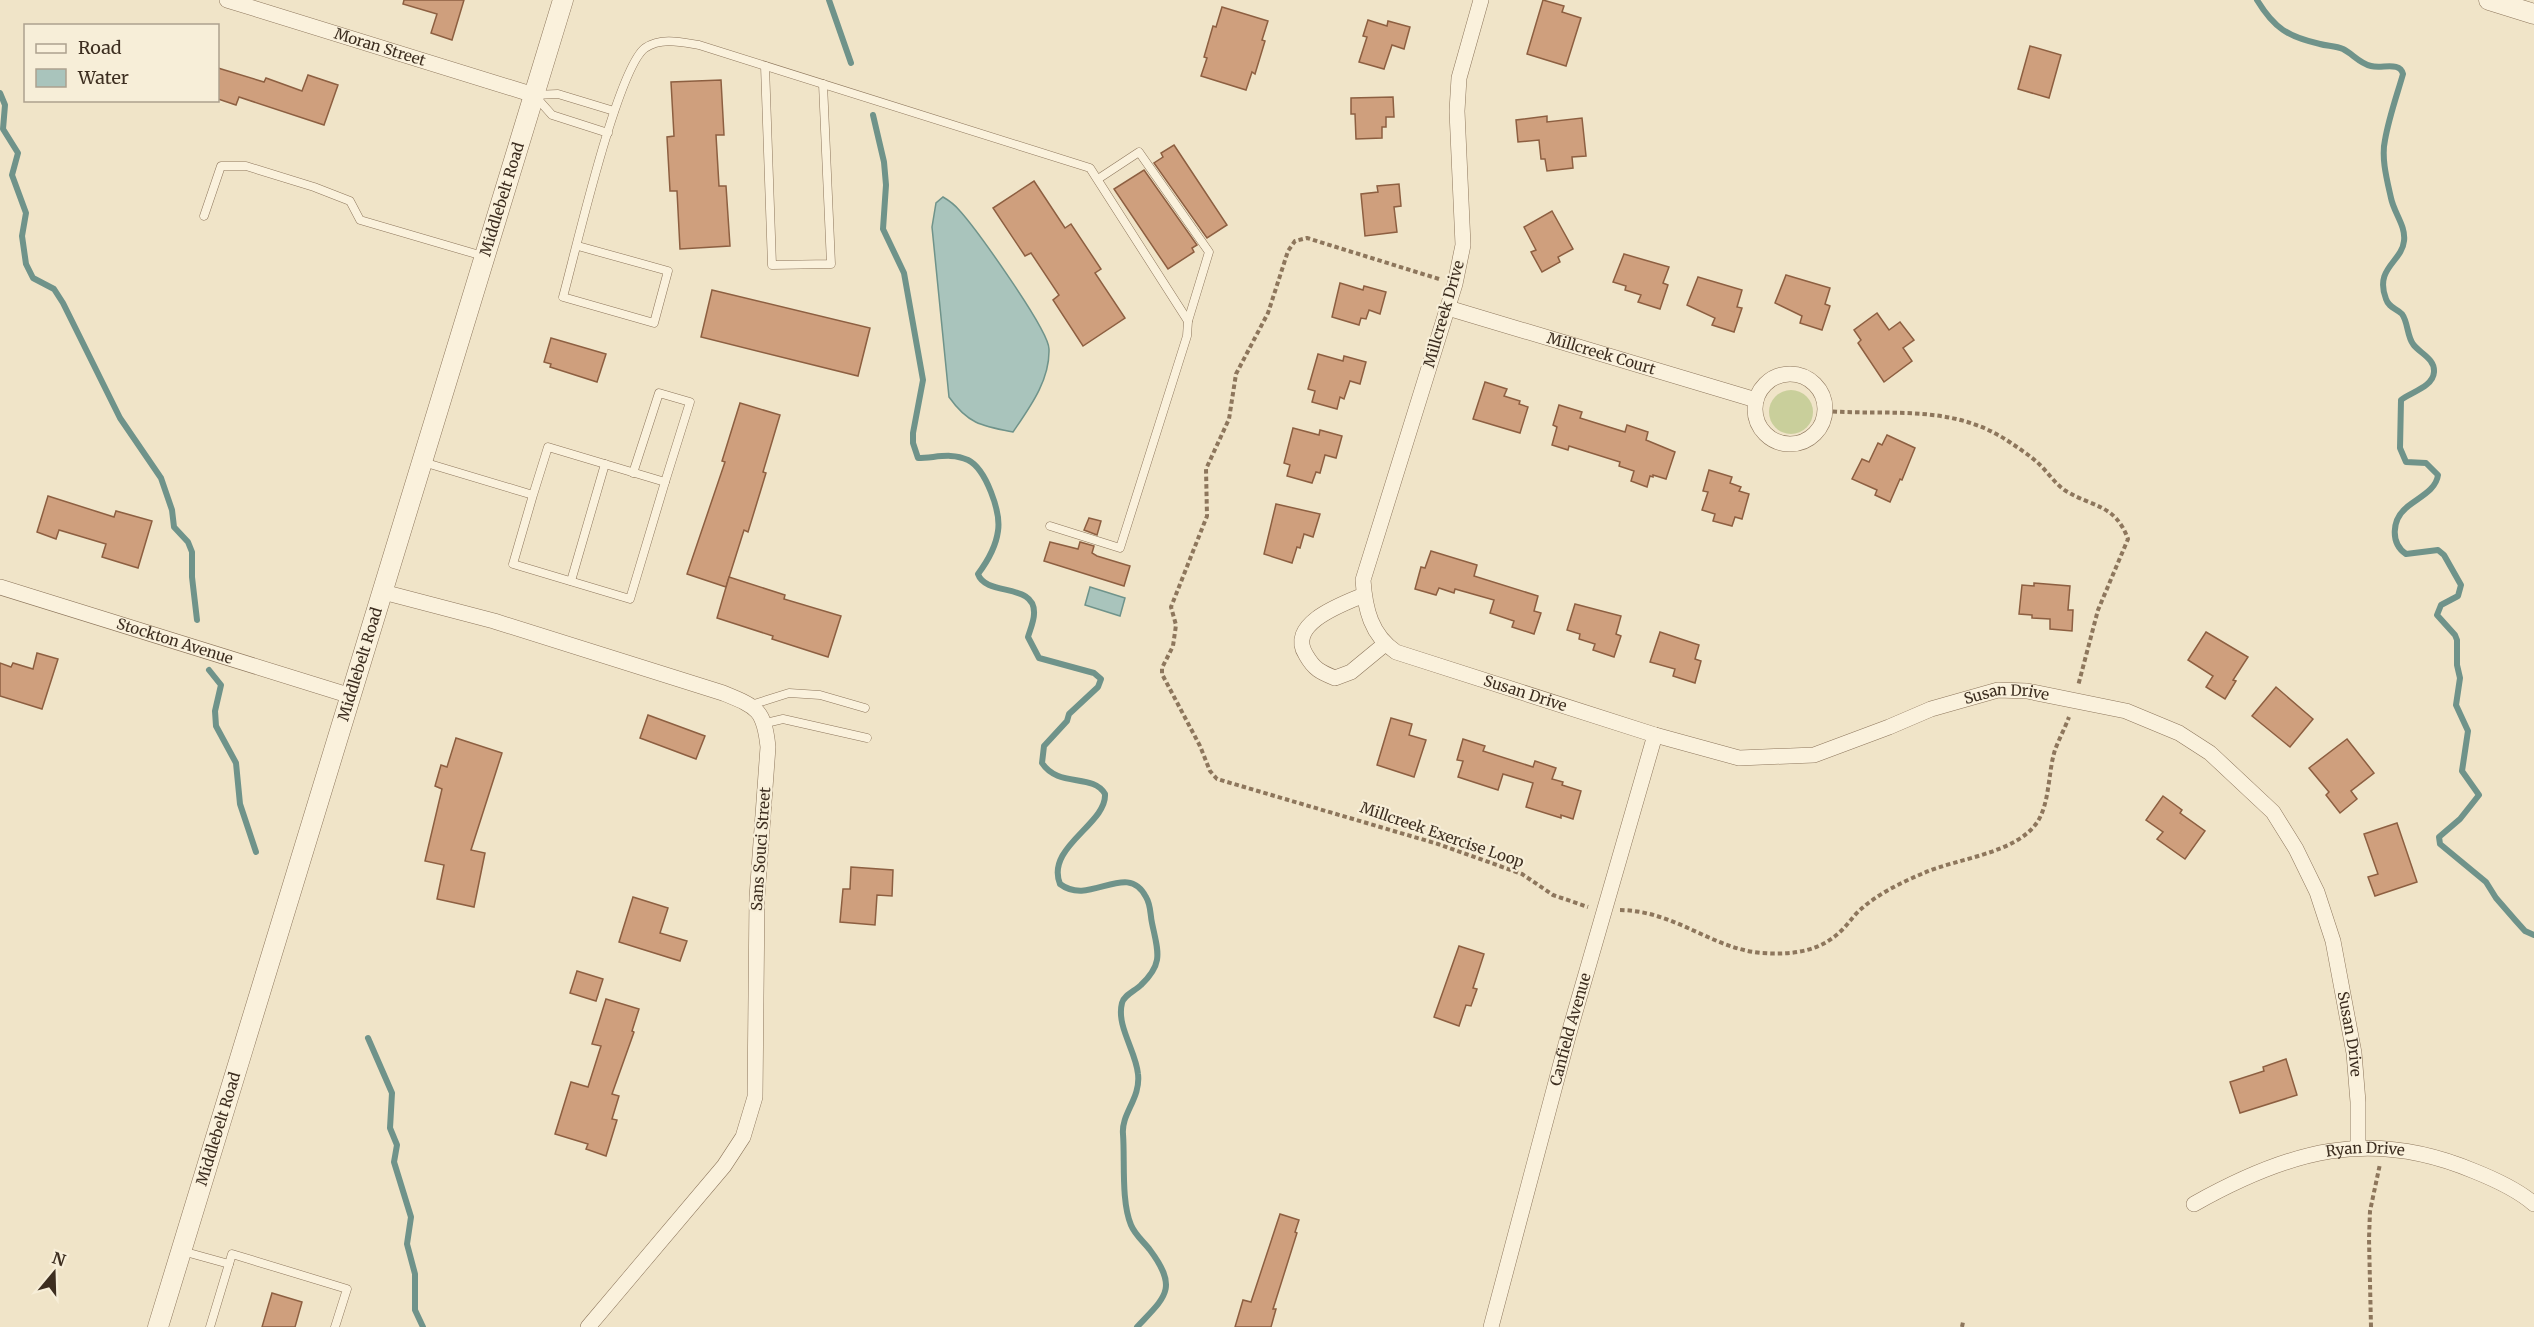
<svg xmlns="http://www.w3.org/2000/svg" width="2534" height="1327" font-family="Merriweather,serif">
  <rect width="100%" height="100%" fill="#f0e4c8"/>
  <!-- green -->
  <circle fill="#c9cf9b" cx="1791" cy="412" r="22"/>
  <!-- water -->
  <g fill="#a9c4bc" stroke="#6f938a" stroke-width="1.5">
    <path d="M943,197C950,201 955,205 960,211C976,229 1049,330 1049,349C1050,380 1030,407 1013,432C982,426 968,424 949,397L932,227L936,203Z"/>
    <path d="M1090,587L1125,598L1120,616L1085,605Z"/>
  </g>
  <g fill="none" stroke-linecap="round" stroke-linejoin="round">
    <!-- stream -->
    <g stroke="#6f938a" stroke-width="6">
      <path d="M829,0L851,63"/>
      <path d="M2257,0C2274,28 2288,37 2320,44C2327,46 2336,46 2343,49C2353,54 2359,63 2371,66C2382,69 2400,61 2403,74C2397,95 2389,117 2385,140C2381,158 2387,180 2391,198C2394,213 2406,226 2404,241C2402,262 2374,268 2386,299C2389,308 2396,308 2402,314C2408,322 2407,336 2413,344C2419,353 2435,358 2434,372C2433,387 2411,392 2401,400L2400,448L2406,462L2426,463L2438,475C2436,491 2417,498 2406,508C2392,520 2390,543 2406,554L2438,550L2444,555L2461,585L2458,596L2441,605L2437,615L2455,635L2457,640V665L2460,678L2456,705L2468,731L2462,771L2479,795L2460,819L2439,837L2440,844L2486,882L2496,898L2516,921L2525,931L2534,935"/>
      <path d="M0,93L5,105L3,129L18,153L12,175L26,213L22,236L26,264L33,278L54,289L63,303L120,418L161,478L172,510L174,527L188,542L192,552V577L197,620"/>
      <path d="M873,115L884,162L886,185L883,229L904,273L923,380L913,433V443L918,458C935,458 951,452 968,460C986,469 1001,512 998,531C996,546 987,562 978,574C986,597 1036,582 1034,614C1034,621 1030,630 1028,637L1039,658L1094,673L1101,679L1098,687L1069,714L1067,721L1044,746L1042,763C1058,788 1093,773 1105,794C1107,824 1045,847 1060,884C1090,907 1127,860 1146,897C1151,905 1150,914 1152,923C1158,952 1164,963 1141,985C1135,991 1124,995 1122,1003C1116,1026 1136,1051 1138,1074C1141,1098 1121,1114 1123,1134C1125,1161 1121,1201 1131,1225C1135,1235 1144,1242 1150,1250C1179,1289 1165,1297 1137,1327"/>
      <path d="M209,670L221,685L215,711L216,726L236,763L240,804L256,852"/>
      <path d="M368,1038L392,1093L390,1128L397,1145L394,1162L411,1217L407,1244L415,1274V1310L423,1327"/>
    </g>
  </g>
  <!-- building -->
  <g fill="#cf9f7d" stroke="#8d5f41" stroke-width="1.5">
    <path d="M404,0H464L452,40L431,33L437,14L403,4Z"/>
    <path d="M1543,0L1564,6L1562,12L1581,18L1566,66L1527,54Z"/>
    <path d="M1222,7L1268,21L1262,40L1265,41L1255,74L1252,72L1246,90L1201,76L1207,58L1204,57L1213,26L1216,27Z"/>
    <path d="M1368,20L1387,26L1388,21L1410,27L1404,49L1392,45L1384,69L1359,62L1367,37L1363,36Z"/>
    <path d="M2030,46L2061,55L2049,98L2018,89Z"/>
    <path d="M218,68L264,82L266,78L302,91L308,75L338,85L324,125L239,97L236,105L218,99Z"/>
    <path d="M721,80L724,135H716L719,186H726L730,246L680,249L677,191H670L667,137L674,136L671,82Z"/>
    <path d="M1393,97L1394,117H1386V127H1382V138L1356,139L1355,114H1351V98Z"/>
    <path d="M1547,116V122L1582,118L1586,156L1572,157L1573,168L1547,171L1545,159H1541L1539,140L1518,142L1516,120Z"/>
    <path d="M1174,145L1227,225L1207,238L1154,163L1163,157L1161,153Z"/>
    <path d="M1144,170L1197,245L1192,248L1194,252L1168,269L1114,189Z"/>
    <path d="M1034,181L1065,228L1071,224L1101,269L1095,273L1125,318L1083,346L1053,300L1059,295L1031,253L1025,256L993,208Z"/>
    <path d="M1399,184L1401,206L1394,207L1397,232L1365,236L1361,194L1378,192L1377,186Z"/>
    <path d="M1552,211L1573,249L1558,257L1560,262L1542,272L1531,252L1536,250L1524,227Z"/>
    <path d="M1624,254L1669,267L1663,283L1668,285L1660,309L1638,302L1641,295L1625,290L1626,286L1613,282Z"/>
    <path d="M1786,275L1830,288L1825,304L1830,306L1822,330L1800,323L1802,316L1775,303Z"/>
    <path d="M1698,277L1742,290L1737,307L1742,308L1734,332L1712,325L1715,318L1687,305Z"/>
    <path d="M1340,283L1363,290L1364,286L1386,292L1380,314L1369,310L1366,319L1361,318L1359,325L1332,317Z"/>
    <path d="M712,290L870,328L858,376L701,337Z"/>
    <path d="M1877,313L1889,330L1900,322L1914,340L1903,348L1912,361L1884,382L1858,343L1861,340L1854,330Z"/>
    <path d="M551,338L606,354L597,382L550,367L551,364L544,362Z"/>
    <path d="M1318,354L1343,361L1344,356L1366,362L1360,384L1350,381L1344,399L1340,397L1337,409L1312,402L1315,391L1308,389Z"/>
    <path d="M1485,382L1507,389L1504,396L1520,401L1519,404L1528,407L1520,433L1473,419Z"/>
    <path d="M740,403L780,415L763,472L766,473L748,532L744,530L726,587L687,574L725,462L722,461Z"/>
    <path d="M1559,405L1582,412L1580,418L1625,432L1627,425L1648,432L1646,440L1675,452L1666,479L1653,475V477L1650,476L1647,487L1631,481L1634,471L1619,466L1620,462L1569,446L1568,450L1552,445L1557,427L1553,425Z"/>
    <path d="M1293,428L1319,435L1320,430L1342,436L1336,458L1325,455L1320,473L1316,472L1312,483L1287,476L1290,465L1284,463Z"/>
    <path d="M1887,435L1915,448L1902,480L1900,479L1890,502L1875,495L1877,490L1852,479L1862,459L1869,462L1878,443L1882,445Z"/>
    <path d="M1709,470L1732,477L1730,483L1741,487L1739,491L1749,494L1742,519L1735,517L1732,526L1713,521L1715,514L1702,510L1708,492L1703,491Z"/>
    <path d="M48,496L114,517L116,511L152,521L138,568L102,557L106,544L59,530L56,539L37,532Z"/>
    <path d="M1276,504L1320,514L1313,537L1304,534L1300,548L1297,547L1292,563L1264,554Z"/>
    <path d="M1089,518L1101,521L1097,535L1084,530Z"/>
    <path d="M1050,542L1078,549L1080,542L1094,546L1092,553L1097,556L1130,566L1124,586L1044,561Z"/>
    <path d="M1431,551L1477,565L1474,576L1538,596L1534,611L1541,613L1534,634L1512,627L1514,621L1490,613L1494,600L1455,589L1454,593L1439,588L1436,595L1415,589L1421,567L1425,568Z"/>
    <path d="M729,577L785,595L784,599L841,616L828,657L772,639L773,636L717,618Z"/>
    <path d="M2034,583L2070,586L2068,610H2073L2072,631L2050,629V619L2032,618V615L2019,614L2022,585L2034,586Z"/>
    <path d="M1575,604L1621,616L1616,634L1621,636L1614,657L1593,650L1595,644L1579,639L1580,634L1567,630Z"/>
    <path d="M1660,632L1699,645L1695,659L1701,661L1695,683L1673,676L1675,669L1650,662Z"/>
    <path d="M2206,632L2248,657L2233,680L2236,681L2225,699L2206,687L2213,676L2188,660Z"/>
    <path d="M37,653L58,659L42,709L0,696V663L11,667L13,663L33,669Z"/>
    <path d="M2276,687L2313,719L2290,747L2252,716Z"/>
    <path d="M648,715L705,736L696,759L640,738Z"/>
    <path d="M1391,718L1412,724L1409,735L1426,740L1414,777L1377,765Z"/>
    <path d="M456,738L502,753L471,850L485,853L474,907L437,899L444,865L425,861L442,789L435,786L441,765L447,767Z"/>
    <path d="M1463,739L1485,746L1483,751L1533,767L1535,761L1556,768L1552,779L1563,782L1562,785L1581,791L1573,819L1561,815V818L1526,807L1533,783L1503,774L1498,790L1458,777L1463,761L1457,760Z"/>
    <path d="M2347,739L2374,773L2351,791L2357,799L2340,813L2326,795L2329,792L2309,768Z"/>
    <path d="M2163,796L2182,810L2180,813L2205,831L2185,859L2157,839L2163,832L2146,820Z"/>
    <path d="M2397,823L2417,882L2375,896L2368,877L2378,874L2364,834Z"/>
    <path d="M851,867L893,870L892,896L877,895L875,925L840,922L843,889H850Z"/>
    <path d="M633,897L668,908L660,933L687,941L680,961L619,942Z"/>
    <path d="M1459,946L1484,954L1473,988L1477,989L1471,1006L1466,1005L1459,1026L1434,1017Z"/>
    <path d="M577,971L603,979L596,1001L570,993Z"/>
    <path d="M606,999L639,1009L632,1031L634,1032L612,1094L619,1096L612,1119L617,1120L606,1156L586,1149L588,1144L555,1134L571,1082L588,1087L601,1046L592,1044Z"/>
    <path d="M2286,1059L2297,1095L2240,1113L2230,1082L2264,1071L2263,1067Z"/>
    <path d="M1280,1214L1299,1220L1295,1232L1297,1233L1273,1309H1276L1271,1327H1235L1243,1300L1251,1302Z"/>
    <path d="M272,1293L302,1302L295,1327H262Z"/>
  </g>
  <g fill="none" stroke-linecap="round" stroke-linejoin="round">
    <!-- service casing -->
    <g stroke="#8d765c" stroke-width="9">
      <g id="service">
        <path d="M765,66L772,265L831,264L823,84"/>
        <path d="M534,95L558,94L614,111"/>
        <path d="M535,96L552,115L608,133"/>
        <path d="M1098,179L1139,152L1209,252L1188,321"/>
        <path d="M204,216L221,166H246L314,187L350,201L360,220L483,256"/>
        <path d="M578,246L668,271L654,323L563,297C575,254 617,69 645,48C661,37 681,42 699,45L1090,168L1188,321L1187,336L1120,548L1050,526"/>
        <path d="M423,462L533,495L513,564L630,599L665,482L548,447L533,495"/>
        <path d="M633,473L659,393L690,402L665,482"/>
        <path d="M571,581L605,464"/>
        <path d="M751,705L789,693L820,695L865,708"/>
        <path d="M766,723L783,719L867,738"/>
        <path d="M182,1251L229,1264"/>
        <path d="M210,1327L232,1254L347,1289L335,1327"/>
      </g>
    </g>
    <!-- minor casing -->
    <g stroke="#8d765c" stroke-width="16">
      <g id="minor">
        <path id="s1" d="M227,0L534,95"/>
        <path id="s2" d="M1481,0L1459,78L1457,111L1463,245L1455,284L1363,580C1365,609 1371,635 1396,652L1655,735L1739,758L1814,755L1889,727L1931,709L1998,690L2027,691L2126,711L2179,733L2210,753L2273,812L2296,849L2317,892L2333,941L2354,1053L2358,1102V1147"/>
        <path id="s3" d="M1448,308L1756,400"/>
        <circle cx="1790" cy="409" r="35"/>
        <path id="s4" d="M0,587L351,696"/>
        <path d="M383,592L494,621L723,693C757,707 764,709 768,747L757,897L755,1097L743,1137L724,1166L588,1327"/>
        <path d="M1364,595C1342,604 1286,624 1306,655C1314,669 1320,672 1335,678L1351,672L1385,644"/>
        <path id="s5" d="M2194,1204C2288,1151 2370,1127 2474,1171C2494,1179 2518,1190 2534,1204"/>
        <path id="s6" d="M1491,1327L1569,1033L1655,735"/>
      </g>
    </g>
    <!-- tertiary casing -->
    <g stroke="#8d765c" stroke-width="21">
      <g id="tertiary">
        <path d="M2489,0L2534,14"/>
        <path id="s7" d="M158,1327L563,0"/>
      </g>
    </g>
    <!-- path -->
    <g stroke="#8d765c" stroke-width="4" stroke-dasharray="4.5 3" stroke-linecap="butt">
      <path d="M1439,279L1307,238L1295,241L1288,251L1268,313L1236,374L1229,419L1206,469L1207,516L1171,607L1176,625L1173,646L1162,668V674L1200,746L1210,771L1217,779L1438,844L1522,874L1553,895L1588,907"/>
      <path d="M1825,411C1892,416 1953,403 2011,443C2020,449 2029,455 2037,462C2047,471 2055,484 2066,491C2094,508 2115,504 2128,539L2098,610L2078,686"/>
      <path d="M1620,910C1676,911 1712,949 1762,953C1792,955 1820,952 1842,930C1849,923 1854,915 1861,909C1878,894 1902,882 1924,873C1957,858 2017,854 2038,821C2050,801 2048,772 2055,750C2059,739 2065,728 2069,717"/>
      <path d="M1962,1327L1963,1322"/>
      <path d="M2371,1327L2369,1239L2370,1211L2380,1164"/>
    </g>
    <!-- service -->
    <use href="#service" stroke="#faf1dc" stroke-width="8"/>
    <!-- minor -->
    <use href="#minor" stroke="#faf1dc" stroke-width="15"/>
    <!-- tertiary -->
    <use href="#tertiary" stroke="#faf1dc" stroke-width="20"/>
  </g>
  <g text-anchor="middle" stroke-width="4.5" stroke-linejoin="round" paint-order="stroke">
    <!-- street labels -->
    <g font-size="15" fill="#3d2e20" stroke="#f7eed8">
      <text dy="5" stroke="none"><textPath href="#s1" startOffset="160">Moran Street</textPath></text>
      <text dy="5" stroke="none"><textPath href="#s7" startOffset="1179">Middlebelt Road</textPath></text>
      <text transform="translate(1444 314) rotate(-74)" y="5">Millcreek Drive</text>
      <text dy="5" stroke="none"><textPath href="#s3" startOffset="160">Millcreek Court</textPath></text>
      <text dy="5" stroke="none"><textPath href="#s4" startOffset="183">Stockton Avenue</textPath></text>
      <text dy="5" stroke="none"><textPath href="#s7" startOffset="693">Middlebelt Road</textPath></text>
      <text dy="5" stroke="none"><textPath href="#s2" startOffset="816">Susan Drive</textPath></text>
      <text dy="5" stroke="none"><textPath href="#s2" startOffset="1318">Susan Drive</textPath></text>
      <text transform="translate(1442 835) rotate(19)" y="5">Millcreek Exercise Loop</text>
      <text transform="translate(761 849) rotate(-86)" y="5">Sans Souci Street</text>
      <text dy="5" stroke="none"><textPath href="#s6" startOffset="308">Canfield Avenue</textPath></text>
      <text dy="5" stroke="none"><textPath href="#s2" startOffset="1858">Susan Drive</textPath></text>
      <text dy="5" stroke="none"><textPath href="#s7" startOffset="207">Middlebelt Road</textPath></text>
      <text dy="5" stroke="none"><textPath href="#s5" startOffset="182">Ryan Drive</textPath></text>
    </g>
  </g>
  <!-- legend -->
  <rect x="24" y="24" width="195" height="78" fill="#f7eed8" stroke="#ada18e" stroke-width="1.5"/>
  <rect x="36" y="44" width="30" height="9" fill="#faf1dc" stroke="#ada18e" stroke-width="1.5"/>
  <text x="78" y="54" font-size="18" fill="#3d2e20">Road</text>
  <rect x="36" y="69" width="30" height="18" fill="#a9c4bc" stroke="#ada18e" stroke-width="1.5"/>
  <text x="78" y="84" font-size="18" fill="#3d2e20">Water</text>
  <!-- north arrow -->
  <g transform="translate(54 1273) rotate(19)" stroke="#f7eed8" stroke-width="4.5" paint-order="stroke">
  <path d="M0-4.5L10 22L0 15L-10 22Z" fill="#3d2e20"/>
  <text y="-9" font-size="16" font-weight="bold" text-anchor="middle" fill="#3d2e20">N</text>
  </g>
</svg>
